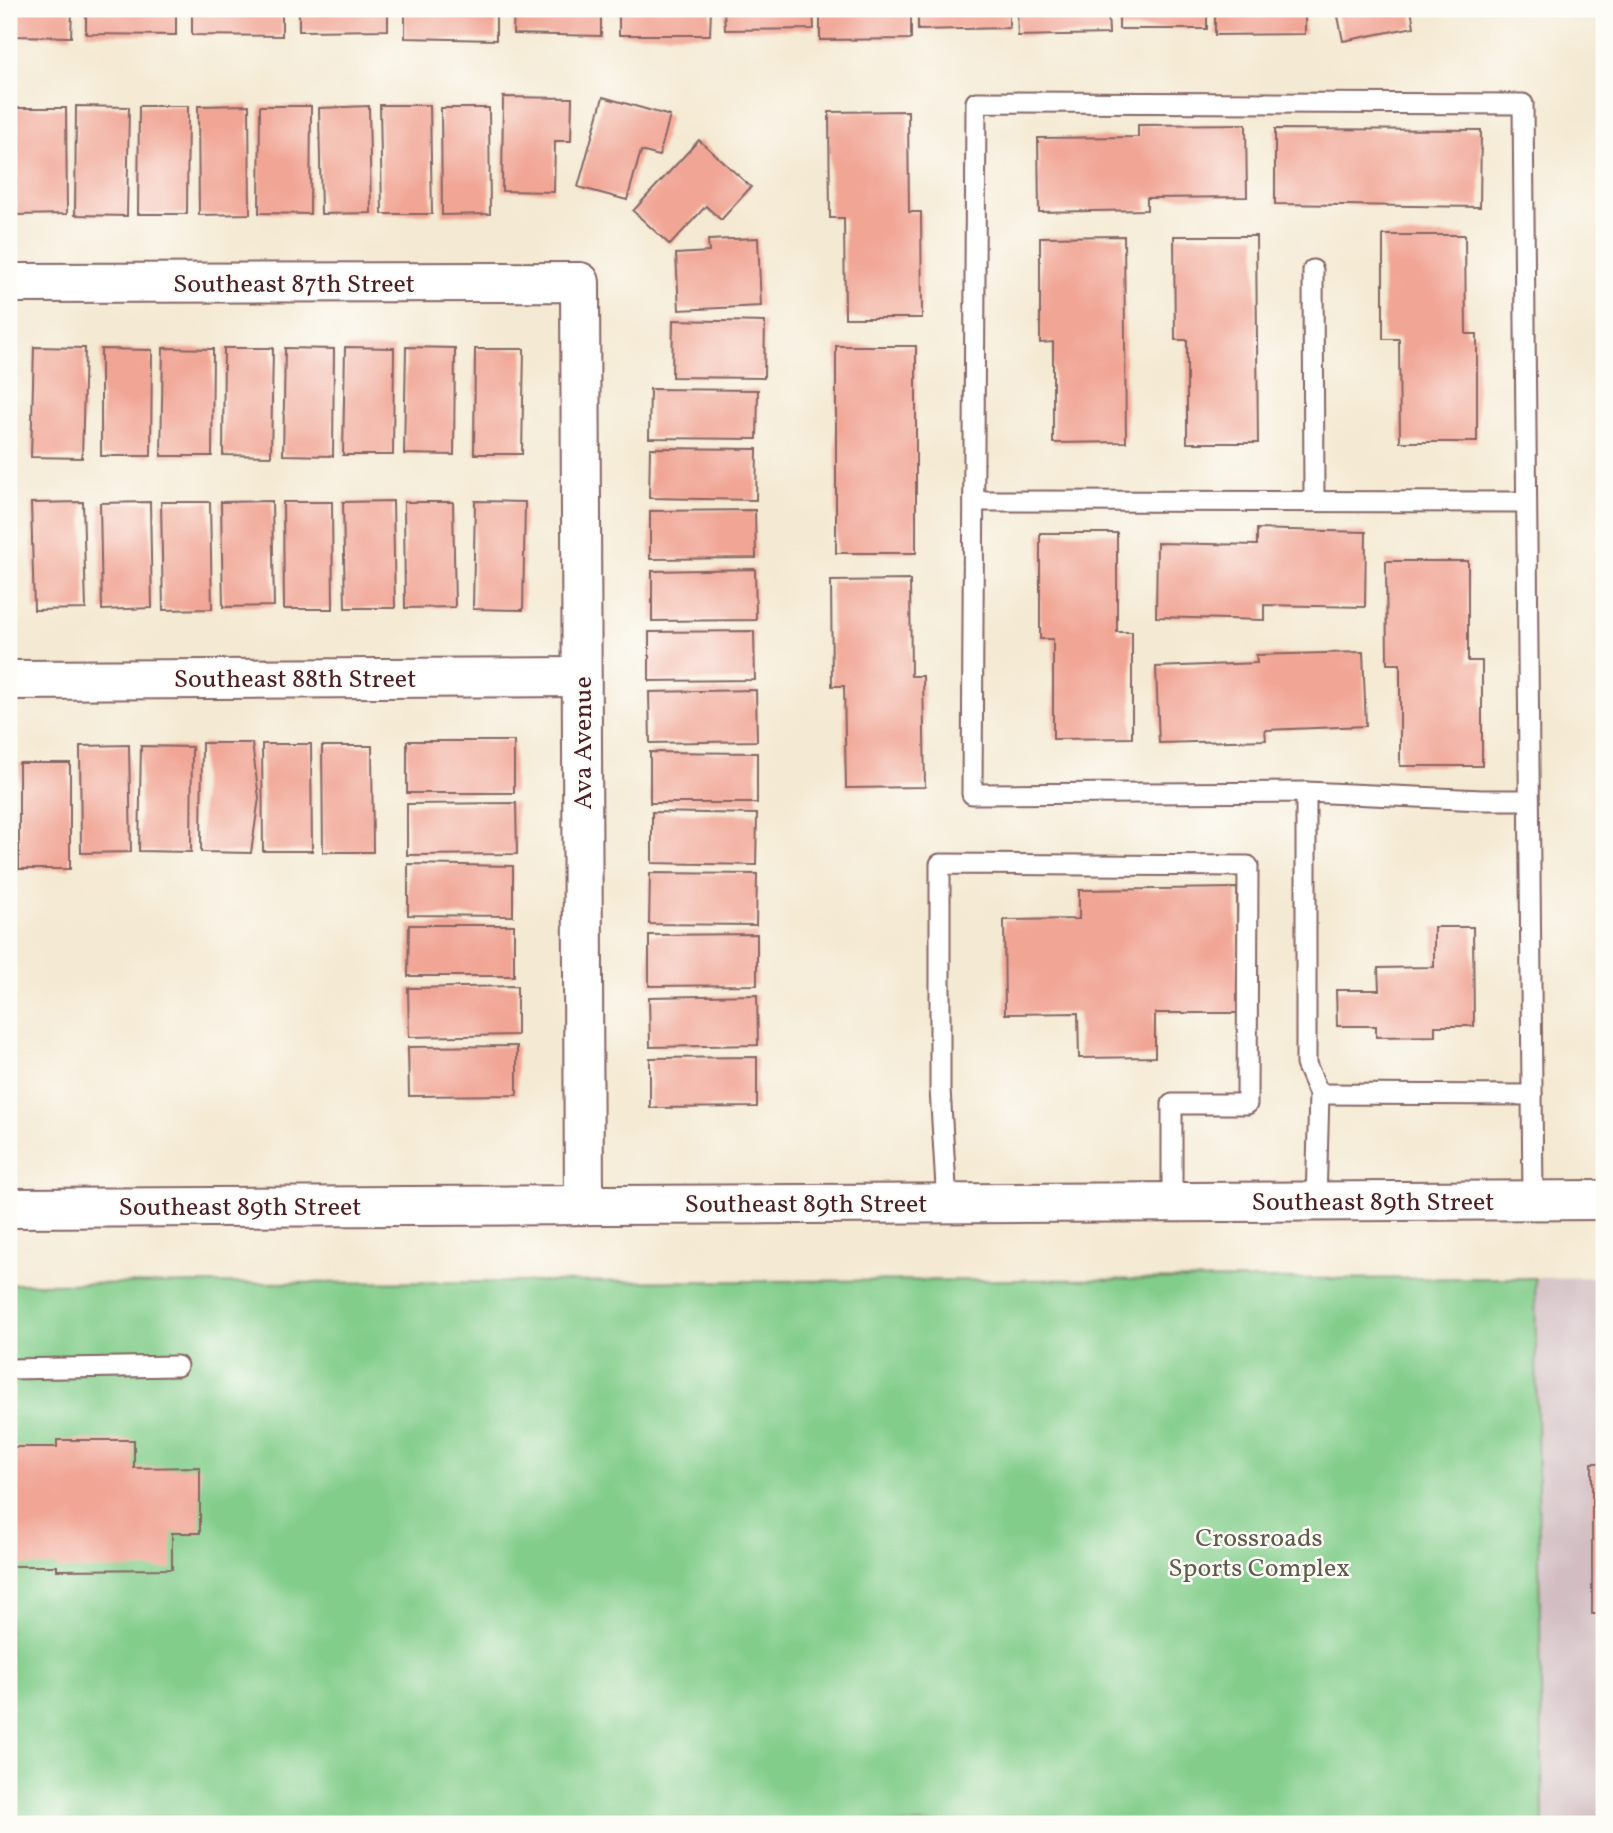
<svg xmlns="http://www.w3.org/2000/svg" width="1613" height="1833" font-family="Vollkorn,serif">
  <rect width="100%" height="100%" fill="#fdfcf7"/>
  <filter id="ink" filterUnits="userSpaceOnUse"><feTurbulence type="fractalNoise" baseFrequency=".0143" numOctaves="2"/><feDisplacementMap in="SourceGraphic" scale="14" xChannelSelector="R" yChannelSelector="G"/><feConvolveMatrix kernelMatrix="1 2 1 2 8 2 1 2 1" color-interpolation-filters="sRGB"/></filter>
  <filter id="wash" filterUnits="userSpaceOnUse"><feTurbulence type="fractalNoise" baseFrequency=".00686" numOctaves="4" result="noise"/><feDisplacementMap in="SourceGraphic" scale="28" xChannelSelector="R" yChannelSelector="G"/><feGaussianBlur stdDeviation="1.57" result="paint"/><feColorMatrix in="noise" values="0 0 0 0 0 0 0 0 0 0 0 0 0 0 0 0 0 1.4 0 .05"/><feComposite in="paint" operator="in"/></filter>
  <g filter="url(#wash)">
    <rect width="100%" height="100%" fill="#f4e9d2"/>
    <!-- industrial -->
    <path fill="#d2bec2" d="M1604,1277V1824H1543L1535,1278Z"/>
    <!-- green -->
    <path fill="#82cd8a" stroke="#66765a" stroke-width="2" d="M1535,1278L1543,1824H9V1284Z"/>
    <g id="blocks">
      <!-- building -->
      <g fill="#f1a695">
        <path d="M9,9H72L71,37L9,36Z"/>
        <path d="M86,9H176V35L86,34Z"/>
        <path d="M192,9H282V36L192,35Z"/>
        <path d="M299,9H388V30L299,31Z"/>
        <path d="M405,9H496V40L405,38Z"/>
        <path d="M514,9H601V36L513,34Z"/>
        <path d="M619,9H711L710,35H619Z"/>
        <path d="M724,9H813L814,29L725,30Z"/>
        <path d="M820,9H911V39L820,40Z"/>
        <path d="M918,9H1009V28L918,30Z"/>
        <path d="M1017,9H1108L1109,34L1018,36Z"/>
        <rect x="1119" y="9" width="88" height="20"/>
        <path d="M1215,9H1305V34L1215,35Z"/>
        <path d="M1344,9H1411L1414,27L1343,41L1337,11Z"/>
        <path d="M503,97L572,98L571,141H555L554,192L502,191Z"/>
        <path d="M603,97L670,116L659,156L641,151L627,200L578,187Z"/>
        <path d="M249,105L250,214L199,215L198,106Z"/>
        <path d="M380,105H430L432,214H382Z"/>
        <path d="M76,106L129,107L127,216L75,215Z"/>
        <path d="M139,106H188L187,214H138Z"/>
        <path d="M260,106H311L310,214L259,213Z"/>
        <path d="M369,106L371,213L321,214L319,108Z"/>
        <path d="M15,108H66L67,214L16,215Z"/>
        <path d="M441,108H489L490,214L442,215Z"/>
        <path d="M908,111L909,212H921L922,318H845L844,218H830L829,112Z"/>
        <path d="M1246,124L1247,197L1147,198V210L1039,212L1038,138L1138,137V125Z"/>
        <path d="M1275,129L1481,130L1480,207L1275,204Z"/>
        <path d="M699,140L751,187L721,220L706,206L670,245L633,211Z"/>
        <path d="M1383,235H1465L1466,334H1477V442H1400L1399,339H1383Z"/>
        <path d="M1124,236L1126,442L1053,443V342L1040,343V237Z"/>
        <path d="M1174,236H1256L1258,443H1187V340H1175Z"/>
        <path d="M758,238L761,306L679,310L676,254L709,252L708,240Z"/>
        <path d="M673,320L765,322L764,378L672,377Z"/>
        <rect x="836" y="346" width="80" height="207"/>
        <path d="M34,347L85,348L82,458L31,457Z"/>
        <path d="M345,347L394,348L393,455H343Z"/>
        <path d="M406,347L455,348L454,455L404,454Z"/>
        <path d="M163,348L213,349L212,456H161Z"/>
        <path d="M224,348H273L271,456L223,455Z"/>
        <path d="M285,348L334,349L333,456L283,455Z"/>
        <path d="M101,349L152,350L151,456H101Z"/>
        <path d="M475,349H524L522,454H474Z"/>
        <path d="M650,389L758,390L757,439L649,438Z"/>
        <path d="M650,448L757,449L756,500L649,498Z"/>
        <path d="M272,501L274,606L223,607L221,502Z"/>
        <path d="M393,501L395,608H345L343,502Z"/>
        <path d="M475,501L525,502L523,610L473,609Z"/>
        <path d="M83,502L86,609L34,610L31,503Z"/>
        <path d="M150,502L152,608L102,610L100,503Z"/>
        <path d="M161,502H210L212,609L163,610Z"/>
        <path d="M283,502H332L333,609H284Z"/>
        <path d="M404,502H453L455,607L405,608Z"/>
        <path d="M755,510L756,558L650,559V511Z"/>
        <path d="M1257,529L1366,532L1365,607L1264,605V620L1156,617L1157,543L1257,545Z"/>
        <path d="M1040,533H1117V632H1132V738L1053,739V639H1040Z"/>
        <path d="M1386,561H1468V661H1482V766H1400V664H1387Z"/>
        <path d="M755,569L756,620L652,621V571Z"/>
        <path d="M910,580L911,676H923L925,787L846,788L844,686H832L831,581Z"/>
        <path d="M754,631L755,680L649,681V632Z"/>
        <path d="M1363,652L1366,726L1265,730L1266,740L1159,743L1156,667L1257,663L1256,655Z"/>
        <path d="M756,690L757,741L650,743L649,692Z"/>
        <rect x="407" y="741" width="107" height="52"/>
        <path d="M202,743H252L259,798L251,853L201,852Z"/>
        <path d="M262,744H311L312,851H263Z"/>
        <path d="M129,745L131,852L81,853L80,746Z"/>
        <path d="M141,746L192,747L191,852L139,851Z"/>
        <path d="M322,746H372L373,852H323Z"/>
        <path d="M650,752L757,753V803H650Z"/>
        <rect x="19" y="763" width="51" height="106"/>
        <path d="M516,803L517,854L407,855V804Z"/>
        <path d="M652,812L757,814L756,865L652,863Z"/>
        <path d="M408,864L513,866V916L408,915Z"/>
        <path d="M650,873L757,874L756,925L649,924Z"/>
        <path d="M1237,888L1238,1013H1155V1057L1079,1058L1078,1013L1005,1014L1004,920L1079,919V890Z"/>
        <path d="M409,925H514V976H408Z"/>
        <path d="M1434,927H1473L1474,1026H1435V1036L1376,1037V1026H1337L1336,990H1379L1378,968L1434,967Z"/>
        <path d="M757,934V985L649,986V935Z"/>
        <path d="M517,986V1035L409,1037L408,988Z"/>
        <path d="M757,995L758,1045L650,1047L649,997Z"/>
        <path d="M517,1046V1095L409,1096L408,1047Z"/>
        <path d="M757,1057V1107L650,1108V1058Z"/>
        <path d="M57,1440H134V1468L200,1467V1533H172V1569L57,1570V1566H9V1447H57Z"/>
        <rect x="1592" y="1463" width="12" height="151"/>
      </g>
    </g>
  </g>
  <g filter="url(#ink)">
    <use href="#blocks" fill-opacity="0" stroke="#866665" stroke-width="2"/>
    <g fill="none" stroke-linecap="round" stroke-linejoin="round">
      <!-- lane casing -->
      <g stroke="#866665" stroke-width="23">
        <g id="lane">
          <path d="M1313,270L1314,501"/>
          <path d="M974,501L1526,502"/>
          <path d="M1306,792L1482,800H1529"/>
          <path d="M1319,1094L1532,1095"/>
          <path d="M1316,1201L1319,1094L1306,1064V792L972,794L976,102L1523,104L1533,1200"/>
          <path d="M947,1203L940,1089V864L1248,866L1247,1104H1172V1202"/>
          <path d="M9,1369L177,1366"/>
        </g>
      </g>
      <!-- street casing -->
      <g stroke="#866665" stroke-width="42">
        <g id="street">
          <path d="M9,283L580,282L584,1204"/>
          <path d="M9,680L581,677"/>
        </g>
      </g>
      <!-- secondary casing -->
      <g stroke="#866665" stroke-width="42">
        <path id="secondary" d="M9,1208L1604,1200"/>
      </g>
      <!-- lane -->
      <use href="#lane" stroke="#fff" stroke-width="19"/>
      <!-- street -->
      <use href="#street" stroke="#fff" stroke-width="38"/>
      <!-- secondary -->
      <use href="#secondary" stroke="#fff" stroke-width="38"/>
    </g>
  </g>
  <g text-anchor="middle" stroke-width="5" stroke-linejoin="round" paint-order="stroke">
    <!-- street labels -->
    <g font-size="26" fill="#4a1f2b" stroke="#fdfcf7">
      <text x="294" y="292">Southeast 87th Street</text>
      <text x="295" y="687">Southeast 88th Street</text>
      <text transform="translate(582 743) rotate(-90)" y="9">Ava Avenue</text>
      <text x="1373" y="1210">Southeast 89th Street</text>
      <text x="806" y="1212">Southeast 89th Street</text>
      <text x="240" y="1215">Southeast 89th Street</text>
    </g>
    <!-- park labels -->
    <g font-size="26" fill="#5e5c4c" stroke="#fdfcf7">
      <text x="1259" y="1546">Crossroads<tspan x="1259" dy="30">Sports Complex</tspan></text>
    </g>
  </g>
  <!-- margin -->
  <rect width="1613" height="1833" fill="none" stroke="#fdfcf7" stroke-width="35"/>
</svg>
